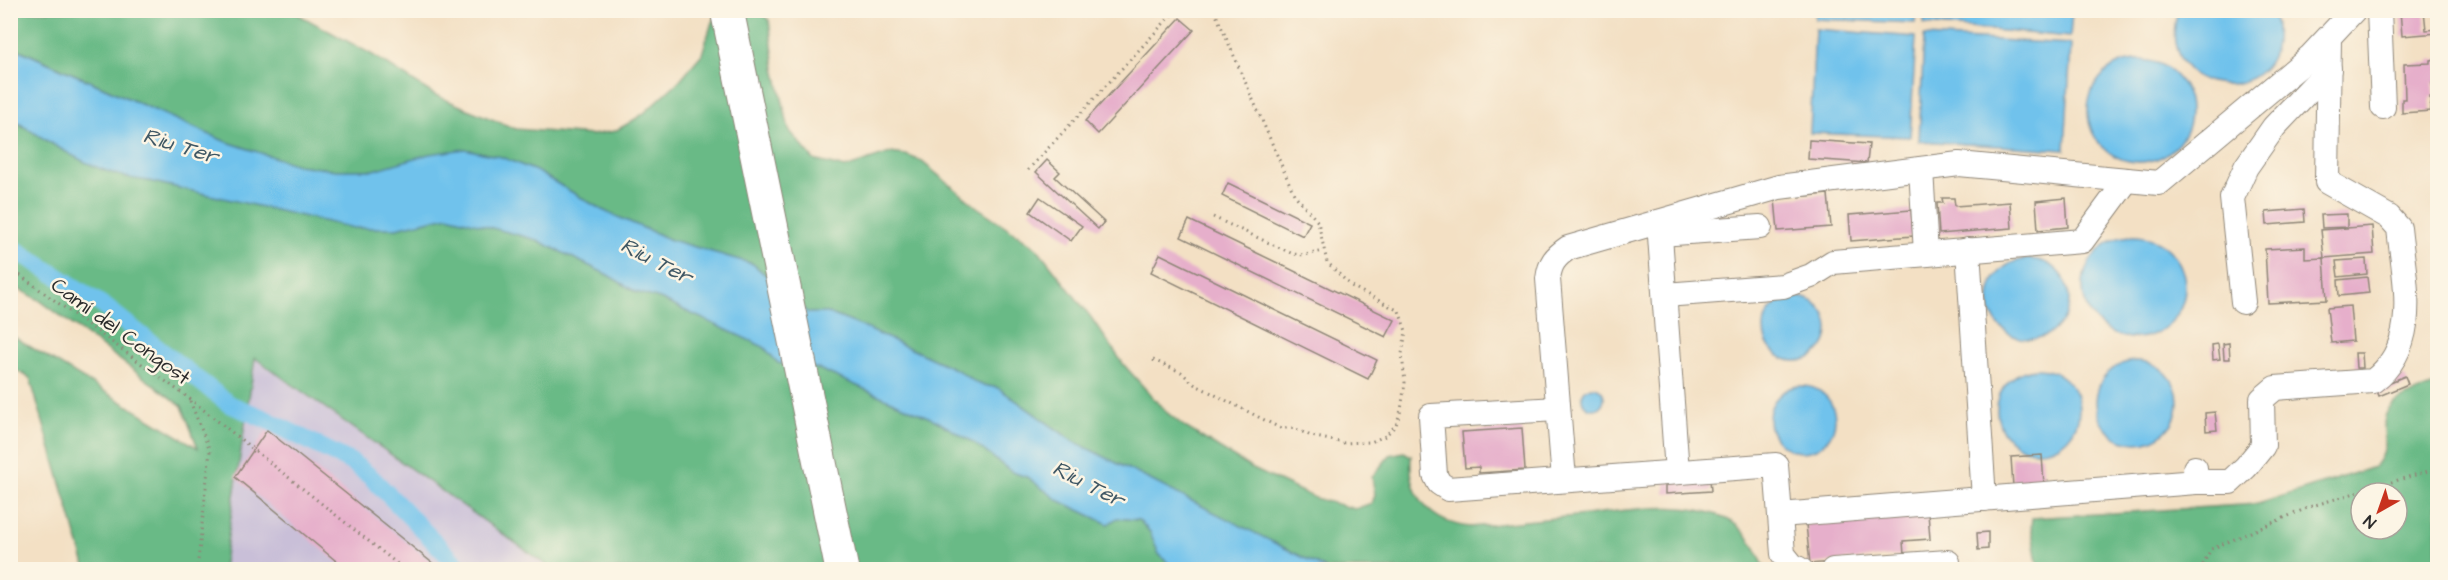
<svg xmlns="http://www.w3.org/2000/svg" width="2448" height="580" font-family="'Architects Daughter',sans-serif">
  <rect width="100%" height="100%" fill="#fcf5e5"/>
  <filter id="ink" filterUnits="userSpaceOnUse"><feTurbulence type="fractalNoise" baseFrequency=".0167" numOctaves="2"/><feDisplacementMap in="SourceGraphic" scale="12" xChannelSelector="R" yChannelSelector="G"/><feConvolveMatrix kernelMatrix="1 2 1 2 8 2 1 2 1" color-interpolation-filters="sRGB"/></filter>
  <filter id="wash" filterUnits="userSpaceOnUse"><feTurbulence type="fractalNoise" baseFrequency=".008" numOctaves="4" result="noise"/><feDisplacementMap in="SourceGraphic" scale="24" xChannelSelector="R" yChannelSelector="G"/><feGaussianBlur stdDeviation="1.35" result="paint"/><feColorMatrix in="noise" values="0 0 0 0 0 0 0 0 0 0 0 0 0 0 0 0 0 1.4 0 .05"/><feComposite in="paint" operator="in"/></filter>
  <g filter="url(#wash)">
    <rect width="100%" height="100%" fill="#f3e0c4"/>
    <!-- industrial -->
    <path fill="#c9bfd8" d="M255,357L552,569L223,570Z"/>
    <!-- forest -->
    <g fill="#69ba86" stroke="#4a7258" stroke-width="1.5" fill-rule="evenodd">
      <path d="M11,11H292L371,54L433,94L465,108L516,129L592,135L615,131L629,123L643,114L678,82L702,54L712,22L720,11H757L769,20L775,68L789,130L814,160L845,168L890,153L906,155L921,161L977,207L1037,248L1090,316L1124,365L1165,411L1185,427L1251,468L1315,498L1355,509L1372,503L1375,495L1372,477L1390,455L1404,452L1411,456C1408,497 1430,523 1471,527C1506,523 1542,519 1577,516C1623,511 1694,496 1735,524C1750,535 1758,553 1765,569H1326L1073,441L998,388L978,384L957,370L861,326L828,313H808L753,264L671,240L602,210L536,171L501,157L465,149L374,170H336L297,165L224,141L11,46Z"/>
      <path d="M10,118C54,145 97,176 149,181L354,228H396L448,216L537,240L608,275L636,292L660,299L764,347L778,363L819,369L935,420L973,442L1012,472L1027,477L1058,500L1108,524L1117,518L1139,520L1150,532L1159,554L1174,569H552L255,358L223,569H86L30,378L11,367V335L198,448L182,406L39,300L11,285Z"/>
      <path d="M2437,385V569H2038L2031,526L2032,518L2258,504L2374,467C2395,443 2375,422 2391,407C2402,395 2423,391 2437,385ZM2361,493H2397V529H2361Z"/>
    </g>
    <!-- water -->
    <g fill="#70c2ec" stroke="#4e768c" stroke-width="1.5">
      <path d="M1816,11V10L1916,11L1915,23L1815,19Z"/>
      <path d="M1924,11V10L2072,11L2070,37L1924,24Z"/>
      <path d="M2178,11H2271C2277,20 2277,31 2276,42C2267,109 2153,94 2178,11Z"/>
      <path d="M1815,29L1916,37L1910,137L1810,133Z"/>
      <path d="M1924,36L2071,44L2065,150L1919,141Z"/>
      <path d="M10,46L224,141L297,165L336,170H374L429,154L465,149L501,157L536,171L602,210L671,240L753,264L808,313H828L861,326L957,370L978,384L998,388L1073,441L1326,569H1174L1159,554L1150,532L1139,520L1117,518L1108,524L1058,500L1027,477L1012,472L973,442L935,420L819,369L778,363L764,347L660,299L636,292L608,275L537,240L448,216L396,228H354L149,181C97,176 54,145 11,118Z"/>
      <circle cx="2139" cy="111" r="51"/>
      <circle cx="2134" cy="287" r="51"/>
      <circle cx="2029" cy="299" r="40"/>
      <circle cx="1796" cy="329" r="32"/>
      <circle cx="2137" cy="402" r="41"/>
      <circle cx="2038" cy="410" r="41"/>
      <circle cx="1802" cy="419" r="33"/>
      <circle cx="1593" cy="398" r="11"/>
    </g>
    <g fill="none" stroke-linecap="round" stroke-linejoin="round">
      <!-- canal -->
      <path stroke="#70c2ec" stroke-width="18" d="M10,246L104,306L229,404L263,418L353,463L371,477L462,570"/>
    </g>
    <g id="blocks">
      <!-- building -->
      <g fill="#e6afcb">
        <path d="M2400,10H2424L2426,30L2438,29V33L2402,36Z"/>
        <path d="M1180,18L1194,30L1098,134L1085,121Z"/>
        <path d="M2438,59V82L2432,83L2434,97H2430L2431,111L2402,113V99H2405L2404,64L2430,63V60Z"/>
        <path d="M1809,140L1869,144L1867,163L1808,159Z"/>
        <path d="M1047,160L1060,172L1055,177L1104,222L1098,229L1036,172Z"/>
        <path d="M1228,183L1310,223L1303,236L1222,196Z"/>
        <path d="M1828,194L1831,227L1778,231L1775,199Z"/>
        <path d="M1040,197L1082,226L1071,241L1030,212Z"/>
        <path d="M1942,198H1954L1955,206L2010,202L2012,228L1939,234L1937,203H1943Z"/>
        <path d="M2066,198L2068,227L2038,230L2036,201Z"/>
        <path d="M2304,209L2305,222L2267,225L2266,212Z"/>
        <path d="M1911,210L1913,236L1851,241L1849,215Z"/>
        <path d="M2347,214V227L2322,228L2321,215Z"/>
        <path d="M1189,220L1395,320L1386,337L1181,237Z"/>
        <path d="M2372,226L2374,254L2324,258L2321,230Z"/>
        <path d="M2305,247V259L2324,258L2327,300L2268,303L2265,249Z"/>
        <path d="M1160,254L1377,360L1368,379L1151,272Z"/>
        <path d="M2366,259L2367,274L2338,277L2336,261Z"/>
        <path d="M2367,277L2369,293L2339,296L2338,280Z"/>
        <path d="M2350,306L2353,341L2331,343L2327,308Z"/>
        <path d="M2229,343L2230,359H2224L2223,344Z"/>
        <path d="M2218,344L2220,359L2213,360L2212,345Z"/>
        <path d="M2355,353H2362L2363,368H2356Z"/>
        <path d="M2405,376L2408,384L2379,396L2376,388Z"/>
        <path d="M2215,412L2217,430L2206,431L2205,413Z"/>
        <path d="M1522,428L1525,470L1479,473V467L1465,468L1462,432Z"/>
        <path d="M267,430L441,570H347L235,477Z"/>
        <path d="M2042,455L2044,485L2013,487L2011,457Z"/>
        <path d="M1710,479L1711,491L1665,494V482Z"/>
        <path d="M1928,513L1930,539L1903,541L1904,555L1810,564L1806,524Z"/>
        <path d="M1988,532V549L1978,550L1977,533Z"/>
      </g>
    </g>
  </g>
  <g filter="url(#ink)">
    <use href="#blocks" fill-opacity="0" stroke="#8f8678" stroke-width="1.5"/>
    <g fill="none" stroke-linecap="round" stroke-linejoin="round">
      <!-- minor casing -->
      <g stroke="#8f8678" stroke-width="26">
        <g id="minor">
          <path d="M2379,10L2383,107"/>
          <path d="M1921,169L1926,254"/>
          <path d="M1659,222L1677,472"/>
          <path d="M1660,234L1760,227"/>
          <path d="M1968,250L1984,499"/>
          <path d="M1665,295L1783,286L1811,276L1833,262L2082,241L2127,180"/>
          <path d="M2243,302L2232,198L2246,167L2274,127L2329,69"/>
          <path d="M1558,409L1431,416L1435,475L1439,483L1448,489L1776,465L1783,554L1792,565L1801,570"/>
          <path d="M1564,480L1548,279C1550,263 1555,257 1568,248L1779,187L1959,164L2159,183L2311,56L2354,10"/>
          <path d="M2196,482H2230L2246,467L2263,446L2262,399L2275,388L2373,381C2422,344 2404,281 2399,228L2389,217L2327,182L2329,38"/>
          <path d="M1780,515L2196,482L2195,468"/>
          <path d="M1833,570L1948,562"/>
        </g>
      </g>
      <!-- highway casing -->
      <g stroke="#8f8678" stroke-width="35">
        <path id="highway" d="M727,10L842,570"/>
      </g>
      <!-- path -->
      <g stroke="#8f8678" stroke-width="3" stroke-dasharray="1.5 4.5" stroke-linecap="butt">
        <path d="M1028,170L1176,10"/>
        <path d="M1213,217L1293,254L1305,255L1324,251"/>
        <path d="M10,268L190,399L405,570"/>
        <path d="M1153,360L1181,372L1194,384L1280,428H1294L1311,436L1344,443L1371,442L1385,436L1396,425L1401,410L1405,383L1402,354L1406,331L1399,311L1351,286L1327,262L1318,222L1294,194L1214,10"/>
        <path d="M190,401L210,451L197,570"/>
        <path d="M2200,570L2211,549L2312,506L2438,468"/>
      </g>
      <!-- minor -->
      <use href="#minor" stroke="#fff" stroke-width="24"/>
      <!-- highway -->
      <use href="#highway" stroke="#fff" stroke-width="33"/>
    </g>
  </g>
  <g text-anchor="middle" stroke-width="5" stroke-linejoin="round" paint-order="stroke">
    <!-- street labels -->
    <g font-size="21" fill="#2b2b2b" stroke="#fcf5e5">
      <text transform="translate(121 331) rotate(36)" y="7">Camí del Congost</text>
    </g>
    <!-- water labels -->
    <g font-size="22" font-style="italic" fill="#405865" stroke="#fcf5e5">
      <text transform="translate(181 145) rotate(17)" y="8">Riu Ter</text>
      <text transform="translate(657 260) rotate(27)" y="8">Riu Ter</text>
      <text transform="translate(1089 483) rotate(27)" y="8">Riu Ter</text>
    </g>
  </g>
  <!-- margin -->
  <rect width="2448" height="580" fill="none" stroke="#fcf5e5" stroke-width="36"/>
  <!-- north arrow -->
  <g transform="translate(2379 511) rotate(220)"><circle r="28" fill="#fcf5e5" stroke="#a8a49b" stroke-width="1.5"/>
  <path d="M0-4.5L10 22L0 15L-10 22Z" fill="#c8321e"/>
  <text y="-9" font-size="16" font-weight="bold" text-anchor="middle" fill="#2b2b2b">N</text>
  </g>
</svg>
